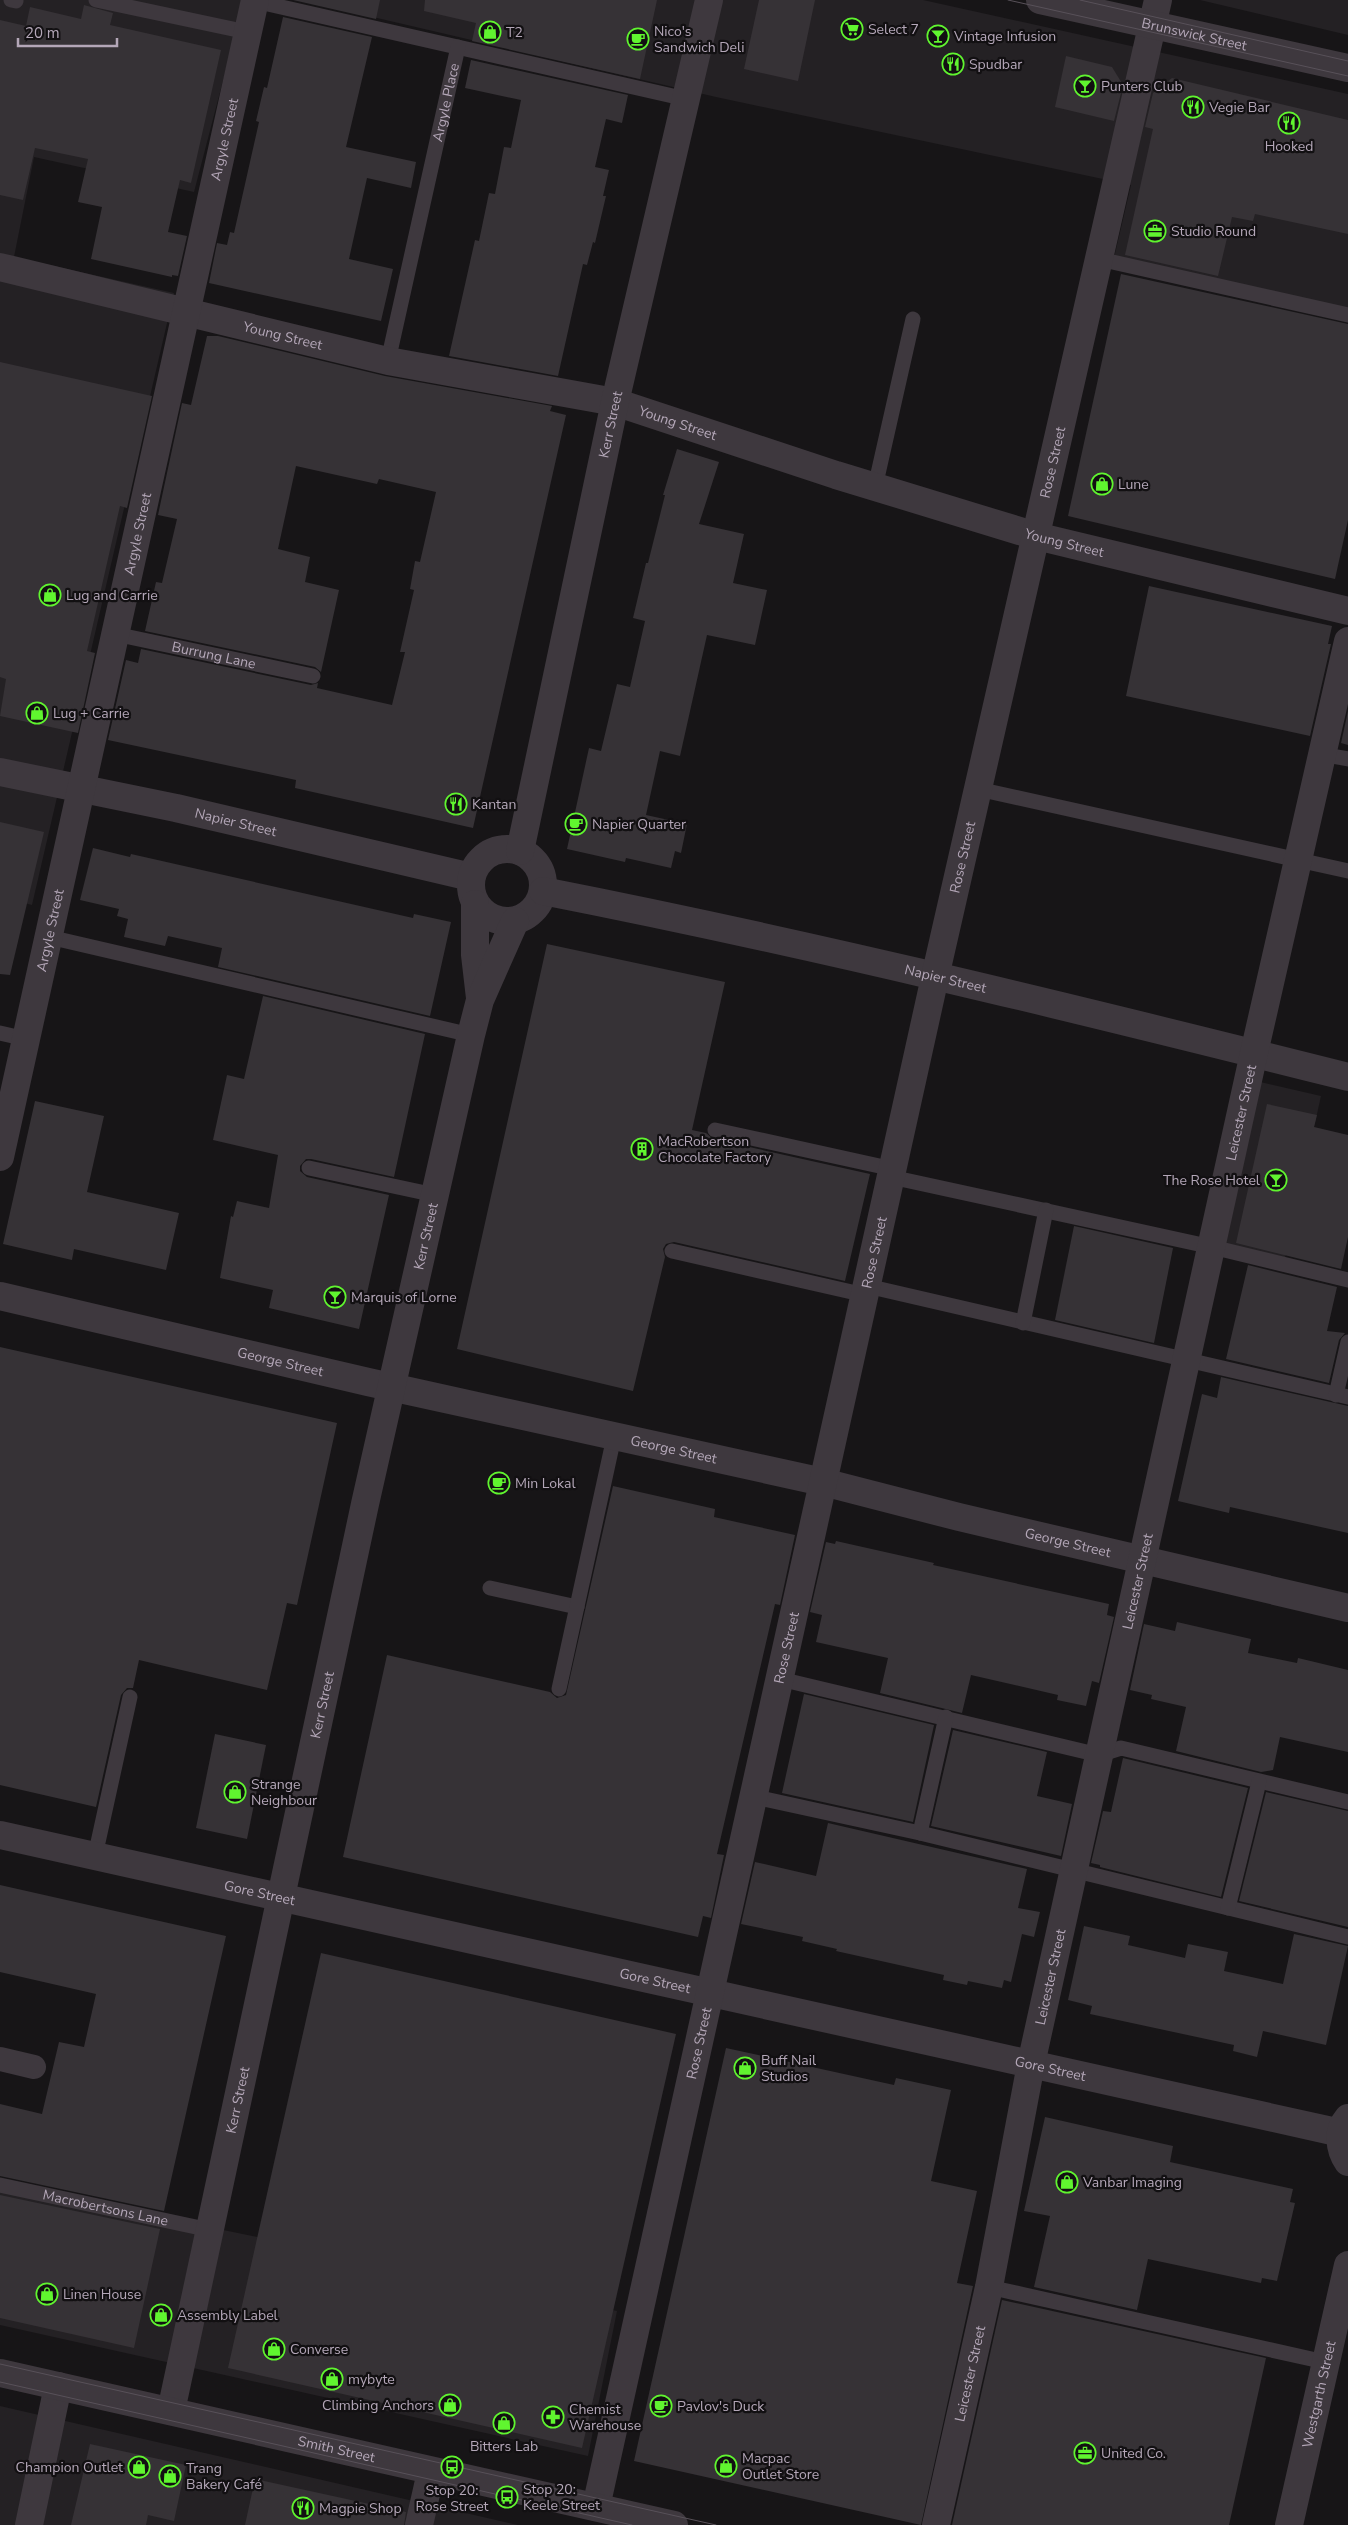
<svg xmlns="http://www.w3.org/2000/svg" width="1348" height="2525" font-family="'Nunito Sans',sans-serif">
  <rect width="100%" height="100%" fill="#171517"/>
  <!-- built -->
  <g fill="#242124">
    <path d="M0,0H244L194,192L34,157L14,257L174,293L32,905L0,897Z"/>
    <path d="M300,0H923L1348,94V312L1114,258L1131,185L716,97Z"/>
    <path d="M1200,0H1348V35Z"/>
    <path d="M1256,1081L1321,1096L1285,1258L1220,1243Z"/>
    <path d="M0,2184L617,2311L588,2456L0,2325Z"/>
    <path d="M0,2406L518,2525H0Z"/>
  </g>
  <!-- building -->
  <g fill="#363236">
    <path d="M293,0H380L376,19Z"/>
    <path d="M425,0H657L640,79L472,41L476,23L424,11Z"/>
    <path d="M759,0H815L798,81L744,69Z"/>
    <path d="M84,5L113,13L110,25L221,50L191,183L180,180L168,232L187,236L178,276L172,275V277L91,259L102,207L78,202L88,159L35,148L23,200L0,195V20L26,26L30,7L81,19Z"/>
    <path d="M283,17L372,37L346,147L416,162L411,188L367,178L349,259L393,269L381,321L209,283L217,243L227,245L230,232L234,233L259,122L256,121L264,87L267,88Z"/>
    <path d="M1066,56L1112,67L1123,85L1114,121L1055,107Z"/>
    <path d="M471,60L628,95L622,123L606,119L595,167L609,170L603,196H606L595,243L593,242L587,265L583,264L558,376L449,356L475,240L479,241L489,193L495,194L504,147L511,148L521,100L465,88Z"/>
    <path d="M1172,78L1348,120V234L1255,214L1253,221L1232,217L1218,276L1125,255L1153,129L1145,127L1153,93Z"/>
    <path d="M1121,274L1348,324V520L1335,579L1068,516Z"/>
    <path d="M207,336H218L385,376L552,406L550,411L566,415L473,828L295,788L296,780L108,740L126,660L138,663L141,649L311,685L318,683L317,688L392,705L405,652H400L414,590L410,589L415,561L420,562L436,492L379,479L377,484L296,466L278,549L310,557L305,582L339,590L321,672L315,667L145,631L156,582L162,583L177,519L158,515L182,403L191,405Z"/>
    <path d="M0,362L152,396L127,508L120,506L87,651L95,653L78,733L0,716L6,679L0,677Z"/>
    <path d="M677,449L719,462L699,524L744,534L733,583L767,590L755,645L707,635L680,756L660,751L646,815L687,824L681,853L675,851L671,868L626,858L625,862L567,849L589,748L601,751L617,684L630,687L645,621L633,618L646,563H648L665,495H663Z"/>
    <path d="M1149,586L1332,626L1328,644H1331L1310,736L1126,696Z"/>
    <path d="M1348,711V745L1341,743Z"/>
    <path d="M0,822L44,832L10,975L0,974Z"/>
    <path d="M93,848L130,857L131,854L413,918L414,914L451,922L430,1016L218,967L222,948L168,936L165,946L124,937L128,919L117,916L119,909L80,900Z"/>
    <path d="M547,944L725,982L692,1130L706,1133L713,1139L870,1174L845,1281L674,1242L666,1244L663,1249L665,1257L633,1391L457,1349Z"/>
    <path d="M263,996L425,1034L394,1177L311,1159H306L300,1166V1171L307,1177L389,1195L359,1329L269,1308L273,1290L220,1278L231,1216L233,1217L237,1201L269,1208L278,1155L213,1140L227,1075L244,1079Z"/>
    <path d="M35,1101L104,1116L87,1192L179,1213L166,1270L74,1249L72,1260L3,1244Z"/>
    <path d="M1267,1104L1317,1115L1314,1127L1348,1135V1237L1341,1269L1236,1243Z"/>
    <path d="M1074,1226L1173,1248L1154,1343L1055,1320Z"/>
    <path d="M1248,1265L1337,1287L1327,1331L1345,1333L1339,1340L1329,1383L1226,1359Z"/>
    <path d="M0,1347L337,1423L297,1605L287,1603L267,1690L139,1660L133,1688H127L121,1695L96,1807L0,1785Z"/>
    <path d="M1221,1377L1348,1406V1533L1230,1507L1229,1513L1178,1501L1202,1394L1217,1398Z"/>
    <path d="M613,1486L715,1509L714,1517L795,1535L780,1605L775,1604L717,1854L724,1855L711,1918L703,1916L698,1937L343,1857L387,1655L550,1692L557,1698L566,1695Z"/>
    <path d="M836,1541L934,1563L933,1565L1109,1604L1107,1615L1114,1617L1099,1683L1092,1681L1086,1706L1057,1700L1058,1695L971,1675L962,1713L880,1693L888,1658L816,1642L822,1615L810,1612L826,1542L835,1544Z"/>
    <path d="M1177,1622L1251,1639L1248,1653L1297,1663L1298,1658L1348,1670V1752L1280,1737L1273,1770L1261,1772L1176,1751L1186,1707L1151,1699L1152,1695L1130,1690L1144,1624L1175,1631Z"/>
    <path d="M804,1694L934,1725L913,1822L782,1793Z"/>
    <path d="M953,1730L1047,1752L1037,1796L1072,1804L1061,1856L931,1826Z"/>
    <path d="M215,1734L266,1745L247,1839L196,1828Z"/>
    <path d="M1123,1758L1248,1788L1221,1897L1100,1867V1865L1091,1863L1103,1811L1111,1812Z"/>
    <path d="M1266,1792L1348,1811V1927L1239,1901Z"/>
    <path d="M828,1823L1027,1869L1018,1908L1040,1912L1034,1937L1022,1934L1011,1982L1004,1980L1002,1988L968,1981L967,1985L943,1980L944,1975L836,1951L837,1949L802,1941L803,1937L741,1924L755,1862L816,1876Z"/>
    <path d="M0,1885L226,1936L164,2211L0,2176V2104L42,2114L59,2042L84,2047L96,1994L0,1972Z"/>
    <path d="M1084,1926L1130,1936L1128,1945L1185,1958L1188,1944L1228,1952L1224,1971L1283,1984L1294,1934L1348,1946L1326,2045L1263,2031L1257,2057L1233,2051L1234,2045L1090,2014L1092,2006L1068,2000Z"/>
    <path d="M321,1953L676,2034L582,2448L228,2368Z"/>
    <path d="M726,2048L894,2085L896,2078L951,2090L931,2181L977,2191L957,2283L973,2286L921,2525L634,2461Z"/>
    <path d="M1045,2117L1173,2146L1170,2162L1293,2189L1290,2202L1295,2203L1277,2281L1262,2278L1261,2283L1148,2259L1137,2310L1034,2287L1050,2216L1024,2211Z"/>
    <path d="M0,2195L160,2229L134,2348L0,2318Z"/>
    <path d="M1002,2300L1266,2358L1229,2525H952Z"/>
    <path d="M90,2444L186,2465L174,2521L148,2515L146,2525H71Z"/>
    <path d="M255,2479L406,2512L404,2525H245Z"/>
  </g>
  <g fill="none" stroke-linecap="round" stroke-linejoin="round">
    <!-- service -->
    <g stroke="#3e383e" stroke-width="15">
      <path d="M11,0L16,1"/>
      <path d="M96,0L247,32"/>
      <path d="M255,1L686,99"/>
      <path d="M1099,259L1348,315"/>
      <path id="s1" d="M388,361L458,47"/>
      <path d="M875,487L913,319"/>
      <path id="s2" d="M115,634L313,676"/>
      <path d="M1321,754L1348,759"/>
      <path d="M978,789L1348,871"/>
      <path d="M49,937L471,1035"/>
      <path d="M0,1033L26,1039"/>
      <path d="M715,1130L893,1169"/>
      <path d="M309,1168L435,1195"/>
      <path d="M891,1177L1212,1247L1348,1280"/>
      <path d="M672,1251L865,1295"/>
      <path d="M867,1286L1348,1397"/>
      <path d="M1023,1323L1046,1210"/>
      <path d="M1336,1395L1348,1342"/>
      <path d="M490,1588L577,1607"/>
      <path d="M780,1679L1099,1755L1121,1748L1348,1802"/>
      <path d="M559,1689L614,1437"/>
      <path d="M755,1797L920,1833L1348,1937"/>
      <path d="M920,1833L946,1717"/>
      <path d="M95,1856L130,1697"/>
      <path d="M1228,1908L1259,1782"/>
      <path id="s3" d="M0,2185L210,2230"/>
      <path d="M989,2287L1325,2362"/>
    </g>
    <!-- pedestrian -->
    <path stroke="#3e383e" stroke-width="24" d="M0,2059L34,2067"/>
    <!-- minor -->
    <g stroke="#3e383e" stroke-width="28">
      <path id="s4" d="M0,267L388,361L615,402L836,475L1036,536L1348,611"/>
      <path id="s5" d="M0,772L176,808L471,877"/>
      <circle cx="507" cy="885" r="36"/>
      <path id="s6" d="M520,851L615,402L709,0"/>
      <path id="s7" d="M543,891C813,944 1081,1010 1348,1077"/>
      <path d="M475,904V955L480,998"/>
      <path id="s8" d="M0,1157L255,0"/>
      <path id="s9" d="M0,1296L368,1382L823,1482L959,1517L1348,1608"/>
      <path id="s10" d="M0,1835L1341,2133"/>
      <path d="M1348,2118C1337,2131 1339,2149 1348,2162"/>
      <path id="s11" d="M171,2411L365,1504L471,1035L480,1000L515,921"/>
      <path id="s12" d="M596,2507L935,977L1158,0"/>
      <path d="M29,2525L58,2386"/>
      <path d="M419,2525L431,2472"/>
      <path id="s13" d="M936,2525L989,2287L1031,2064L1254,1053L1348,641"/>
      <path id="s14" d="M1289,2525L1348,2265"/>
    </g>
    <!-- tertiary -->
    <g stroke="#3e383e" stroke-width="28">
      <path id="s15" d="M1040,0L1348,68"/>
      <path id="s16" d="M0,2373L674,2525"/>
    </g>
    <!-- tram -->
    <g stroke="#585159" stroke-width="1">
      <path d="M1008,0L1348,76"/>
      <path d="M1080,0L1348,61"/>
      <path d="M0,2364L716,2525"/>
      <path d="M0,2382L632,2525"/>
    </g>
  </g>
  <!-- icons -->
  <defs>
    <g id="supermarket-ring" transform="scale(1.125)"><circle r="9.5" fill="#121012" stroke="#60f52f" stroke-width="1.5"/><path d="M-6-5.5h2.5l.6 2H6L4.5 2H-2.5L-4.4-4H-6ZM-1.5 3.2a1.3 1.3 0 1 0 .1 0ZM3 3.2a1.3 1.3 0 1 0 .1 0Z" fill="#60f52f"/></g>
    <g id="shop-ring" transform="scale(1.125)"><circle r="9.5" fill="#121012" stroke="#60f52f" stroke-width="1.5"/><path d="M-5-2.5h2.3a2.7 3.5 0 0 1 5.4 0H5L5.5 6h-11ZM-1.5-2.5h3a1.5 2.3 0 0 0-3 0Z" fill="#60f52f"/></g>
    <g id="bar-ring" transform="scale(1.125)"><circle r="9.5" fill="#121012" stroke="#60f52f" stroke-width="1.5"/><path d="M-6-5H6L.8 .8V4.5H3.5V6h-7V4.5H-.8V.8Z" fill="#60f52f"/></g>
    <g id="cafe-ring" transform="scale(1.125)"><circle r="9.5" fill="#121012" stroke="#60f52f" stroke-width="1.5"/><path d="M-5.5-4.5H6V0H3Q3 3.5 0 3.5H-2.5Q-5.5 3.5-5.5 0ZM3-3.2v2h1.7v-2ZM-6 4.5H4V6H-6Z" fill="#60f52f"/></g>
    <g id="restaurant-ring" transform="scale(1.125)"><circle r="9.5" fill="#121012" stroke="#60f52f" stroke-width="1.5"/><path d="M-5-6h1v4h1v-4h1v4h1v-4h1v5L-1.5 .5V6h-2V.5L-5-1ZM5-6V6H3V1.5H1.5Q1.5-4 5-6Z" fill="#60f52f"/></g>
    <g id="office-ring" transform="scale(1.125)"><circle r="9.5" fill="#121012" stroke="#60f52f" stroke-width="1.5"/><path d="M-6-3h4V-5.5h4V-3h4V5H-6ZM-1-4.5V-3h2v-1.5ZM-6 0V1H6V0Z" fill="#60f52f"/></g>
    <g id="building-ring" transform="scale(1.125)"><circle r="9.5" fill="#121012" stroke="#60f52f" stroke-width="1.5"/><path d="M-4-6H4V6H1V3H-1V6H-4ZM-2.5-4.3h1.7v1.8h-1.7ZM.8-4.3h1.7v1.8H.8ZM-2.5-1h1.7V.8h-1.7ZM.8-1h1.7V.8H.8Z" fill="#60f52f"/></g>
    <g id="pharmacy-ring" transform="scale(1.125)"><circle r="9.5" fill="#121012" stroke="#60f52f" stroke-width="1.5"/><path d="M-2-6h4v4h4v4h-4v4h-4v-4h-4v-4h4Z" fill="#60f52f"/></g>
    <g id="bus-ring" transform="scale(1.125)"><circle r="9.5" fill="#121012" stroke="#60f52f" stroke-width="1.5"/><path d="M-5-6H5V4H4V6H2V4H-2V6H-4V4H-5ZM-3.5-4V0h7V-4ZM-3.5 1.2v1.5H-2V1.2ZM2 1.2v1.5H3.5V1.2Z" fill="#60f52f"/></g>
  </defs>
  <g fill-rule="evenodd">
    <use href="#supermarket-ring" x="852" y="29"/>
    <use href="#shop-ring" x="490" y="32"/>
    <use href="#bar-ring" x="938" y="36"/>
    <use href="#cafe-ring" x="638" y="39"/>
    <use href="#restaurant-ring" x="953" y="64"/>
    <use href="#bar-ring" x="1085" y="86"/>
    <use href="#restaurant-ring" x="1193" y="107"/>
    <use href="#restaurant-ring" x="1289" y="123"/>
    <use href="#office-ring" x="1155" y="231"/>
    <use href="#shop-ring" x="1102" y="484"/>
    <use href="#shop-ring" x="50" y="595"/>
    <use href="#shop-ring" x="37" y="713"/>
    <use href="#restaurant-ring" x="456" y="804"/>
    <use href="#cafe-ring" x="576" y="824"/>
    <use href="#building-ring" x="642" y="1149"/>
    <use href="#bar-ring" x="1276" y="1180"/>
    <use href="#bar-ring" x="335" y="1297"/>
    <use href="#cafe-ring" x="499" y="1483"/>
    <use href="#shop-ring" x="235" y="1792"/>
    <use href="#shop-ring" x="745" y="2068"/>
    <use href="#shop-ring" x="1067" y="2182"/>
    <use href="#shop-ring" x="47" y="2294"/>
    <use href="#shop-ring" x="161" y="2315"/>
    <use href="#shop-ring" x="274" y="2349"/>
    <use href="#shop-ring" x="332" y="2379"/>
    <use href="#shop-ring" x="450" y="2405"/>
    <use href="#cafe-ring" x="661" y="2406"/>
    <use href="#pharmacy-ring" x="553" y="2417"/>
    <use href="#shop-ring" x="504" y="2423"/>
    <use href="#office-ring" x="1085" y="2453"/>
    <use href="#shop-ring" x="726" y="2466"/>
    <use href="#shop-ring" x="139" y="2467"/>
    <use href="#bus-ring" x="452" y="2467"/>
    <use href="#shop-ring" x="170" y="2476"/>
    <use href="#bus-ring" x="507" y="2497"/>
    <use href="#restaurant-ring" x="303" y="2508"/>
  </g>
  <g text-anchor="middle" stroke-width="4.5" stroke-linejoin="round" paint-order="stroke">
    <!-- poi labels -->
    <g font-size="14" fill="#b4a7b8" stroke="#121012" text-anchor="start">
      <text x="868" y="34">Select 7</text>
      <text x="654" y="36">Nico's<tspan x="654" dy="16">Sandwich Deli</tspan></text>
      <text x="506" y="37">T2</text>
      <text x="954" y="41">Vintage Infusion</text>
      <text x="969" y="69">Spudbar</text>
      <text x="1101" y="91">Punters Club</text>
      <text x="1209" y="112">Vegie Bar</text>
      <text x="1289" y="151" text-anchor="middle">Hooked</text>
      <text x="1171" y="236">Studio Round</text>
      <text x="1118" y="489">Lune</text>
      <text x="66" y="600">Lug and Carrie</text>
      <text x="53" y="718">Lug + Carrie</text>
      <text x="472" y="809">Kantan</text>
      <text x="592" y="829">Napier Quarter</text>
      <text x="658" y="1146">MacRobertson<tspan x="658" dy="16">Chocolate Factory</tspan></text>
      <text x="1260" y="1185" text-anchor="end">The Rose Hotel</text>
      <text x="351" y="1302">Marquis of Lorne</text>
      <text x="515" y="1488">Min Lokal</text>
      <text x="251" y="1789">Strange<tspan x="251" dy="16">Neighbour</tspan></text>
      <text x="761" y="2065">Buff Nail<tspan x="761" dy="16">Studios</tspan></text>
      <text x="1083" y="2187">Vanbar Imaging</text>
      <text x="63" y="2299">Linen House</text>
      <text x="177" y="2320">Assembly Label</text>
      <text x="290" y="2354">Converse</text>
      <text x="348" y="2384">mybyte</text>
      <text x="434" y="2410" text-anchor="end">Climbing Anchors</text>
      <text x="677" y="2411">Pavlov's Duck</text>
      <text x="569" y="2414">Chemist<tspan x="569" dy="16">Warehouse</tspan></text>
      <text x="504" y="2451" text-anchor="middle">Bitters Lab</text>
      <text x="1101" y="2458">United Co.</text>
      <text x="742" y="2463">Macpac<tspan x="742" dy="16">Outlet Store</tspan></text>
      <text x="123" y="2472" text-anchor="end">Champion Outlet</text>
      <text x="186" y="2473">Trang<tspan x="186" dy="16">Bakery Café</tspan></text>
      <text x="523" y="2494">Stop 20:<tspan x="523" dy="16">Keele Street</tspan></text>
      <text x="452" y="2495" text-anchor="middle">Stop 20:<tspan x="452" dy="16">Rose Street</tspan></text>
      <text x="319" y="2513">Magpie Shop</text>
    </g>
    <!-- street labels -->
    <g font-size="14" fill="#b4a7b8" stroke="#121012">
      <text dy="5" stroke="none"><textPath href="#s15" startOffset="158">Brunswick Street</textPath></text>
      <text dy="5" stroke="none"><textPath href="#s1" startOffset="265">Argyle Place</textPath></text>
      <text dy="5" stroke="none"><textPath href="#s8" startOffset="1042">Argyle Street</textPath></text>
      <text dy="5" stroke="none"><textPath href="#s4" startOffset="291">Young Street</textPath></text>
      <text dy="5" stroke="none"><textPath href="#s4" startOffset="696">Young Street</textPath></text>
      <text dy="5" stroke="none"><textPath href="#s6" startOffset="436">Kerr Street</textPath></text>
      <text dy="5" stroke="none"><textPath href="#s12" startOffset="2095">Rose Street</textPath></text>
      <text dy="5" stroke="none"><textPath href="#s8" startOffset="638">Argyle Street</textPath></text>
      <text dy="5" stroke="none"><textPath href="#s4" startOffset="1101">Young Street</textPath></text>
      <text dy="5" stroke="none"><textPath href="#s2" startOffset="101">Burrung Lane</textPath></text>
      <text dy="5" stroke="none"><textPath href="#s5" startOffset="241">Napier Street</textPath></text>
      <text dy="5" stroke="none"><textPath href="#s12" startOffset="1690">Rose Street</textPath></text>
      <text dy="5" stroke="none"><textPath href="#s8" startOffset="232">Argyle Street</textPath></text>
      <text dy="5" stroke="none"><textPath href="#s7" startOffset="412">Napier Street</textPath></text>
      <text dy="5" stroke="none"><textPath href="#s13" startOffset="1445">Leicester Street</textPath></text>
      <text dy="5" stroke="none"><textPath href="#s11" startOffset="1202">Kerr Street</textPath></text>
      <text dy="5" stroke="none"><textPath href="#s12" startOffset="1285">Rose Street</textPath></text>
      <text dy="5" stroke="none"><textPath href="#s9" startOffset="288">George Street</textPath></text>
      <text dy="5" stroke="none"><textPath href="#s9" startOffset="691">George Street</textPath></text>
      <text dy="5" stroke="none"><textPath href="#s9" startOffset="1096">George Street</textPath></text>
      <text dy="5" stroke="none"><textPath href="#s13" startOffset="965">Leicester Street</textPath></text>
      <text dy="5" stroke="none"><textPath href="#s12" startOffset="880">Rose Street</textPath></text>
      <text dy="5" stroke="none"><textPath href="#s11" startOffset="722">Kerr Street</textPath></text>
      <text dy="5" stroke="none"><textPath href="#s10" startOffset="266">Gore Street</textPath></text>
      <text dy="5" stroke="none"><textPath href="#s13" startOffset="560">Leicester Street</textPath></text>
      <text dy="5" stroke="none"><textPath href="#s10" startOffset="671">Gore Street</textPath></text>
      <text dy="5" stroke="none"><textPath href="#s12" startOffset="475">Rose Street</textPath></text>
      <text dy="5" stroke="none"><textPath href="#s10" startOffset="1076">Gore Street</textPath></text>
      <text dy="5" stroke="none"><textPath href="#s11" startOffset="318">Kerr Street</textPath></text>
      <text dy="5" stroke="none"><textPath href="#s3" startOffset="108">Macrobertsons Lane</textPath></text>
      <text dy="5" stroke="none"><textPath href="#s13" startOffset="155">Leicester Street</textPath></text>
      <text dy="5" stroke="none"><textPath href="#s14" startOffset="134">Westgarth Street</textPath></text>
      <text dy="5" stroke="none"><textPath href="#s16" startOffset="345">Smith Street</textPath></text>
    </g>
  </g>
  <!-- scale -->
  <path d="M18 38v8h99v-8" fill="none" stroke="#b4a7b8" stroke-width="2.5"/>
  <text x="25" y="38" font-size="15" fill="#b4a7b8" stroke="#121012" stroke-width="4" paint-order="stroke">20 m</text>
</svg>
